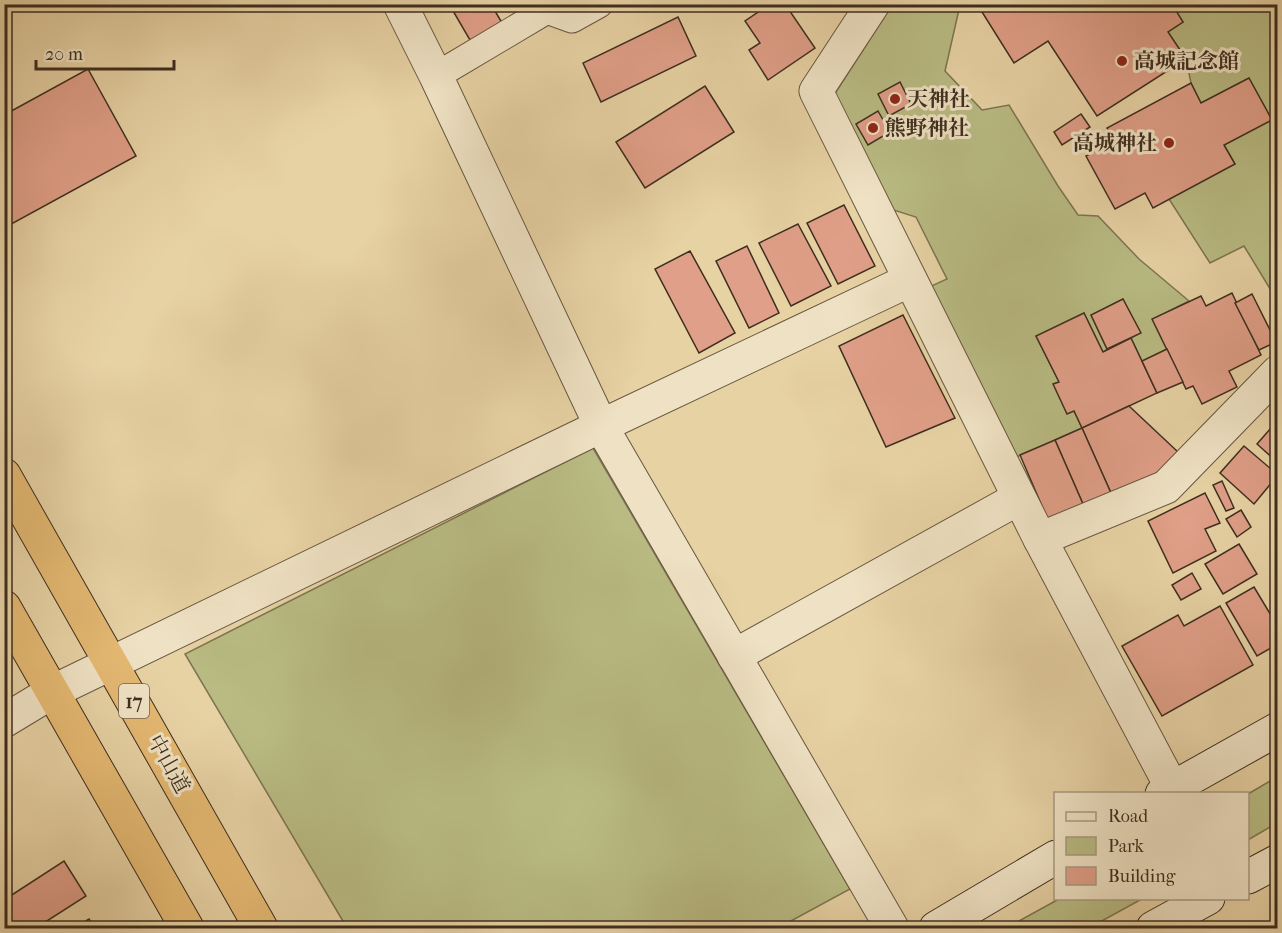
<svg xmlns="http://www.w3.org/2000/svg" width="1282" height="933" font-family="'IM FELL French Canon','Noto Serif JP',serif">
  <rect width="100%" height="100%" fill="#e7d2a4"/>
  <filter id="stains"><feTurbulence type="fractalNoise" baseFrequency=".00333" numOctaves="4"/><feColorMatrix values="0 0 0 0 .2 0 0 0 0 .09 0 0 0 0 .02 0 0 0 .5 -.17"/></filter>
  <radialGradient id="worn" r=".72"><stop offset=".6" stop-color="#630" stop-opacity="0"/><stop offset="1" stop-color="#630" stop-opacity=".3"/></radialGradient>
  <!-- green -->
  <g fill="#b9bb83" stroke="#7c7451" stroke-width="1.5">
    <path d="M892,5H960L945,71L982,110L1009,105L1058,186L1078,215L1098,216L1139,259L1189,301L1153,319L1167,349L1142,361L1131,338L1140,333L1123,299L1091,315L1107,349L1103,352L1084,313L1036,336L1059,382L1054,384L1074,411L1082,428L1012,459L927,288L947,279L916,217L887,208L834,95Z"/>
    <path d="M1172,5H1277V298L1272,292L1244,246L1210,263L1169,199L1235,164L1224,145L1272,120L1249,78L1201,103L1191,83L1186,59L1168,32L1183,22Z"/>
    <path d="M593,448L850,889L778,928H347L185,654Z"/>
    <path d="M1277,777V823L1248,840V794Z"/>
    <path d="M1059,899V898L1142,899L1089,928H1006Z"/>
  </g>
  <!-- building -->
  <g fill="#e09f88" stroke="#3e2e1f" stroke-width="1.5">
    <path d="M449,4H491L505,28L474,47Z"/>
    <path d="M770,4H785L815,48L768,80L749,50L760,43L745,21Z"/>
    <path d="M977,4H1172L1183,22L1168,32L1186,59L1097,116L1048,41L1014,63Z"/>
    <path d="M678,17L696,56L601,102L583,63Z"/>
    <path d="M88,69L136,156L4,228V115Z"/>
    <path d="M1249,78L1272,120L1224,145L1235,164L1153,208L1145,193L1115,209L1086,156L1114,141L1107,128L1191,83L1201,103Z"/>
    <path d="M900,82L911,104L889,116L878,94Z"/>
    <path d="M705,86L734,132L645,188L616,142Z"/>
    <path d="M878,111L890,132L868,145L856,124Z"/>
    <path d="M1081,114L1090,127L1062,145L1054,132Z"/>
    <path d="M844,205L875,266L838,284L807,223Z"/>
    <path d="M798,224L831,286L791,306L759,243Z"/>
    <path d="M747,246L779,313L749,328L716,261Z"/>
    <path d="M690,251L735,333L699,353L655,269Z"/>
    <path d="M1232,293L1261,355L1229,371L1237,387L1202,404L1193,386L1186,389L1152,319L1201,296L1206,306Z"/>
    <path d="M1252,294L1276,342L1259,350L1235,303Z"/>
    <path d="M1123,299L1141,333L1107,349L1091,315Z"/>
    <path d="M1084,313L1103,352L1131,338L1157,393L1082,428L1074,411L1067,414L1053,384L1059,382L1036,336Z"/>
    <path d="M903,315L955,418L886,447L839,346Z"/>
    <path d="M1167,349L1183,382L1157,393L1142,361Z"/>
    <path d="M1129,406L1178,452L1158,474L1111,493L1082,428Z"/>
    <path d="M1278,420V463L1257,444Z"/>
    <path d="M1082,428L1111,493L1083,504L1055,440Z"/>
    <path d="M1055,440L1083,504L1048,520L1020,455Z"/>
    <path d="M1244,446L1278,475L1254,504L1220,473Z"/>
    <path d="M1222,481L1234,508L1226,511L1213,485Z"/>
    <path d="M1205,493L1220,523L1205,529L1216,551L1173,573L1148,521Z"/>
    <path d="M1241,510L1251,527L1237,537L1226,519Z"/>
    <path d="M1239,544L1257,574L1223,594L1205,564Z"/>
    <path d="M1192,573L1201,589L1181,600L1172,585Z"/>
    <path d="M1254,587L1278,627V644L1257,656L1226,603Z"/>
    <path d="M1220,606L1253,665L1162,716L1122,646L1178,615L1184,626Z"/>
    <path d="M64,861L86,896L36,928H4V900Z"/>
    <path d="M89,919L95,928H74Z"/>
  </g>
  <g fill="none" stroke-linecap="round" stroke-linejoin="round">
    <!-- lane casing -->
    <g stroke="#685740" stroke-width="29">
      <path id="lane" d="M436,76L547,10L572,19L599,4"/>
    </g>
    <!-- street casing -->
    <g stroke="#685740" stroke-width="35">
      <g id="street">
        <path d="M400,4L436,76L601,426L892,928"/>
        <path d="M873,4L816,91L1040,539L1172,788"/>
        <path d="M1040,539L1166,487L1278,372"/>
        <path d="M734,656L1019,498"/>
        <path d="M4,721L52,692L601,426L910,280"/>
      </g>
    </g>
    <!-- secondary casing -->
    <g stroke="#3e2e1f" stroke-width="35">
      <g id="secondary">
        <path d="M1162,794L1278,729"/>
        <path d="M1248,877L1278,861"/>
        <path d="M936,928L1056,857"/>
        <path d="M1153,928L1208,898"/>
      </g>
    </g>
    <!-- highway casing -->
    <g stroke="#3e2e1f" stroke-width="35">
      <g id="highway">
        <path d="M4,475L261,928"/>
        <path d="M4,607L187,928"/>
      </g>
    </g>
    <!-- lane -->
    <use href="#lane" stroke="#efe2c4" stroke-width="27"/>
    <!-- street -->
    <use href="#street" stroke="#efe2c4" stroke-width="33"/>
    <!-- secondary -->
    <use href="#secondary" stroke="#efe2c4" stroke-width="33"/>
    <!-- highway -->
    <use href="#highway" stroke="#e4b972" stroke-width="33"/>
  </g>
  <!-- markers -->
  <g fill="#8f2418" stroke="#efe2c4" stroke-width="2">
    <circle cx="1122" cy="61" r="6"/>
    <circle cx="895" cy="99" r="6"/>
    <circle cx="873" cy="128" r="6"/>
    <circle cx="1169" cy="143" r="6"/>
  </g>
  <g text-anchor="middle" stroke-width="6" stroke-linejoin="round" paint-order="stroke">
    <!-- shield labels -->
    <rect fill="#efe2c4" stroke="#736450" stroke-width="1.5" x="119" y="684" width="30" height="34" rx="4.5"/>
    <g font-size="20" font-weight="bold" fill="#3e2e1f">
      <text x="134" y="708">17</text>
    </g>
    <!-- poi labels -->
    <g font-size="21" font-weight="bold" fill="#3e2e1f" stroke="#efe2c4" text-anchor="start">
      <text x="1134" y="68">高城記念館</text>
      <text x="907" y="106">天神社</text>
      <text x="885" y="135">熊野神社</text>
      <text x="1157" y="150" text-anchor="end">高城神社</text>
    </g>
    <!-- street labels -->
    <g font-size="21" fill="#3e2e1f" stroke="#efe2c4">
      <text transform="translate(169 764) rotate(61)" y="7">中山道</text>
    </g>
  </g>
  <!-- margin -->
  <rect width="1282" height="933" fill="none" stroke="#e7d2a4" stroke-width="24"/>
  <rect x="6" y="6" width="1270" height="921" fill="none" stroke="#3e2e1f" stroke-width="3"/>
  <rect x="12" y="12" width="1258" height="909" fill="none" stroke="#3e2e1f" stroke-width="1.5"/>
  <!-- legend -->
  <rect x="1054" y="792" width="195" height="108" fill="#efe2c4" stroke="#a89a82" stroke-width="1.5"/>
  <rect x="1066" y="812" width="30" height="9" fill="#efe2c4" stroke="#a89a82" stroke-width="1.5"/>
  <text x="1108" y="822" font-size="18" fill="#3e2e1f">Road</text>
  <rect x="1066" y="837" width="30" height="18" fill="#b9bb83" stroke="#a89a82" stroke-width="1.5"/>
  <text x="1108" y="852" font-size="18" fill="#3e2e1f">Park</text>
  <rect x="1066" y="867" width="30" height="18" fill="#e09f88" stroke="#a89a82" stroke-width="1.5"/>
  <text x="1108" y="882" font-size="18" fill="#3e2e1f">Building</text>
  <!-- scale -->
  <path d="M36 60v9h138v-9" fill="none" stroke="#3e2e1f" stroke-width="3"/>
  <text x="45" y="60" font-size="18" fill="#3e2e1f" stroke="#efe2c4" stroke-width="4.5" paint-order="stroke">20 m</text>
  <rect width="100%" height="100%" filter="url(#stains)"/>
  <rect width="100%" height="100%" fill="url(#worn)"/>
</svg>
